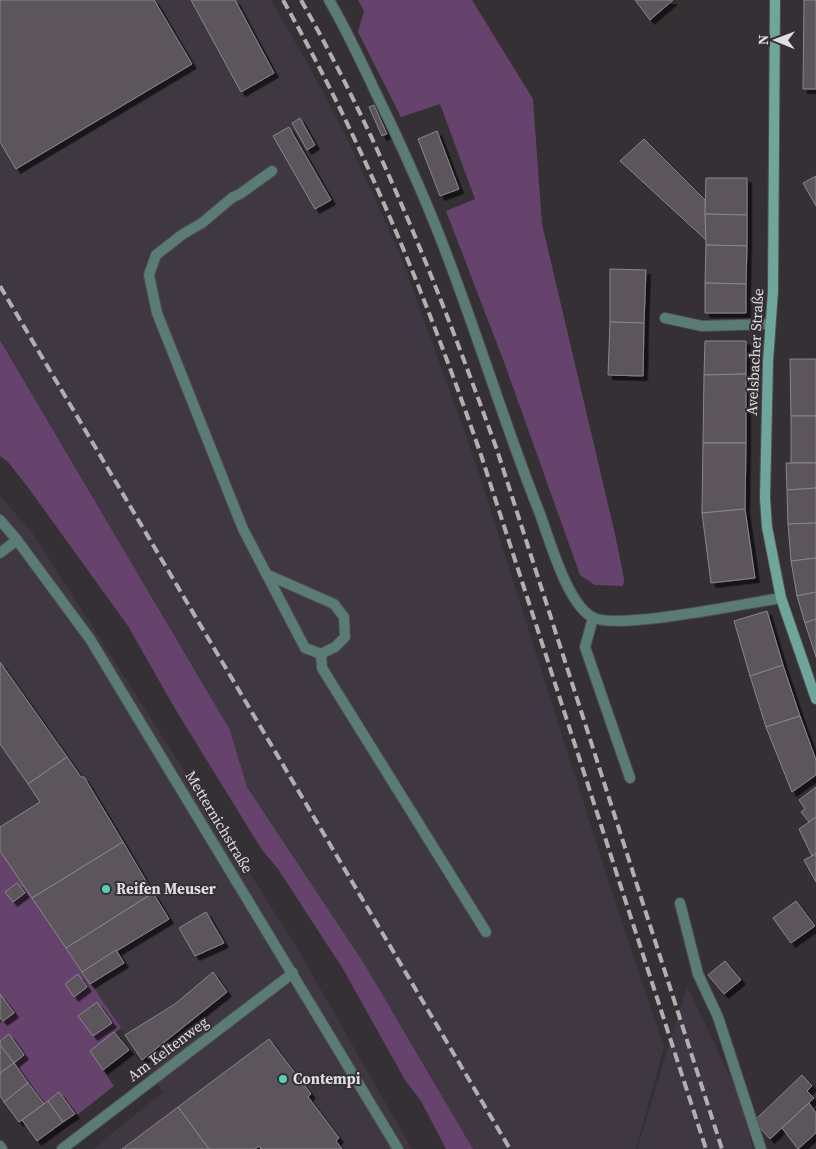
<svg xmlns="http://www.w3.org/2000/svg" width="816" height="1149" font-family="'Source Serif 4',serif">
  <defs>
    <filter id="shadow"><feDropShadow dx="4.5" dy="4.5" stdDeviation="0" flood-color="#0009"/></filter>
  </defs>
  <rect width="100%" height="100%" fill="#343034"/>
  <!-- built -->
  <g fill="#3f3741">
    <path d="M0,0H271L308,64L346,136L400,254L474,458L611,889L664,1047L636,1149H473L365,965L247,787L230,730L0,339Z"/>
    <path d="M0,496L32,532L293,941L412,1149H93L163,1092L0,850Z"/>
    <path d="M687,986L739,1095L753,1149H637Z"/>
  </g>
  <!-- green -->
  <g fill="#66436d">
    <path d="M358,0H472L533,99L542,224L615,534L624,579L623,586L595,585L580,575L504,362L446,211L475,199L440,104L401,117L358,32L364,11Z"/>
    <path d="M0,340L230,730L247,787L365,965L473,1149H446L421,1101L405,1080L343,969L278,869L262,850L174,707L128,626L27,486L8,462L0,456Z"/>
    <path d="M0,850L121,1028L90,1051L114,1086L77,1115L59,1093L44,1104L14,1063L24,1055L9,1034L0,1041V1023L14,1013L0,994Z"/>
  </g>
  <!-- building -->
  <g fill="#5b565c" stroke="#8a858b" filter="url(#shadow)">
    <path d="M0,0H154L192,64L16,169L0,142Z"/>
    <path d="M191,0H235L274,73L241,92Z"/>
    <path d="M635,0H673L650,20Z"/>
    <path d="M804,0H816V89H803Z"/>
    <path d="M374,105L387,134L382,136L369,107Z"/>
    <path d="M300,118L315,145L307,150L292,123Z"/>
    <path d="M289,127L331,200L315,209L273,136Z"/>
    <path d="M437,131L459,189L440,196L418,139Z"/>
    <path d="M644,139L705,200L706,240L620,161Z"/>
    <path d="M816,176V206L803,183Z"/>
    <path d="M706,178H747V215L705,214Z"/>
    <path d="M705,214L747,215V246L706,245Z"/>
    <path d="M706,245L747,246L746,284L705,283Z"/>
    <path d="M610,269L646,270L644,323L610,322Z"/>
    <path d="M705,283L746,284V313H705Z"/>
    <path d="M610,322L644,323L643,376L608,375Z"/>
    <path d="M705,341H746V374L704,375Z"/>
    <path d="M790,359H816V416H791Z"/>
    <path d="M746,374V443H703L704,375Z"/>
    <rect x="791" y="416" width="25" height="47"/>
    <path d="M703,443H746L745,509L702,513Z"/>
    <path d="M786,463H816V488L787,490Z"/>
    <path d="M816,488V523L788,524L787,490Z"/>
    <path d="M745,509L755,578L711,583L702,513Z"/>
    <path d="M816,523V558L791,561L788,524Z"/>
    <path d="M816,558V592L797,596L791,561Z"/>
    <path d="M816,592V619L805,623L797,596Z"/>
    <path d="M767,611L783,665L750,676L734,621Z"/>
    <path d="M816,619V657L805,623Z"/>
    <path d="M0,662L67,757L28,784L0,744Z"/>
    <path d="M783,665L800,716L766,727L750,676Z"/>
    <path d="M800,716L816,760V775L792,792L766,727Z"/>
    <path d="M67,757L81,777H84L123,842L32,898L0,851V827L40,802L28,784Z"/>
    <path d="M816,787V817L809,822L801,812L805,809L799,800Z"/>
    <path d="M816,817V854L812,856L799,829Z"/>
    <path d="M123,842L153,893L66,948L32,898Z"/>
    <path d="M816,854V882L804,860Z"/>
    <path d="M17,883L25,893L13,902L5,892Z"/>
    <path d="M153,893L169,919L82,972L66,948Z"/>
    <path d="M796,901L815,926L791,943L773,918Z"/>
    <path d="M206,912L224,943L195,956L179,928Z"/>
    <path d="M116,950L124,963L90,984L82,972Z"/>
    <path d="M725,961L741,980L724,994L708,975Z"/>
    <path d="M213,972L227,992L142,1060L125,1035L175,1004Z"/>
    <path d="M78,974L87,987L74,997L65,984Z"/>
    <path d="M0,994L14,1013L3,1021L0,1018Z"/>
    <path d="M97,1002L112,1023L93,1036L78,1016Z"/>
    <path d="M114,1032L129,1050L103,1070L90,1051Z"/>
    <path d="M9,1034L24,1055L14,1063L0,1045V1041Z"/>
    <path d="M269,1039L311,1094L308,1097L339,1138L336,1141L342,1149H261L259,1146L255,1149H209L178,1107Z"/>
    <path d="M0,1045L14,1063L0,1073Z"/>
    <path d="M14,1063L28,1083L4,1102L0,1096V1073Z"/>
    <path d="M802,1075L812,1086L807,1091L814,1098L770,1139L754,1121Z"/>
    <path d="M28,1083L44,1104L19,1122L4,1102Z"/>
    <path d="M59,1092L75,1114L63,1122L48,1101Z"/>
    <path d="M48,1101L63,1122L37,1141L22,1120Z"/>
    <path d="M809,1103L816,1113V1133L798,1149L782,1128Z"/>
    <path d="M178,1107L209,1149H122Z"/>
  </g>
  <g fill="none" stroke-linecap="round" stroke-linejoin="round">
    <!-- lane casing -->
    <g stroke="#504c50" stroke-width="12">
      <g id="lane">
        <path d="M329,0C346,29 360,59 374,89C397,136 419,184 438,232C475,325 503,421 540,514C550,541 567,603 592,617C616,631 747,603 781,598"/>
        <path d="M665,318L702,326L770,324"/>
        <path d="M266,574L334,604L344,617L345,637L335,647L321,654L305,648L243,529L157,313L149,275L156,255L183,234L202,223L233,197L240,194L272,171"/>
        <path d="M593,618L585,647L630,778"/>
        <path d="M321,654L322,668L486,932"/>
        <path d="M680,903L698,974L718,1017L761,1149"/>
      </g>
    </g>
    <!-- street casing -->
    <g stroke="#504c50" stroke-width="12">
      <g id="street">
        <path d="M0,520L17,540L90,639L398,1149"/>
        <path d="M0,553L17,540"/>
        <path d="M0,1146L2,1149"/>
        <path d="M62,1149L293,973"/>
      </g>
    </g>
    <!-- secondary casing -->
    <g stroke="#504c50" stroke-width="12">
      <path id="secondary" d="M775,0L773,291L768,361L765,498L767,527L781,598L816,699"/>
    </g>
    <!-- lane -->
    <use href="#lane" stroke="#5a7c75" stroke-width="10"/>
    <!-- street -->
    <use href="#street" stroke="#5a7c75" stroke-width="10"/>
    <!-- secondary -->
    <use href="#secondary" stroke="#6fa69b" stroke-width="10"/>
    <!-- rail -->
    <g stroke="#b2aeb2" stroke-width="4" stroke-dasharray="10 5" stroke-linecap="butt">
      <path d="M283,0C365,146 426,296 481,455L706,1149"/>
      <path d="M301,0C382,143 441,295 497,450L722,1149"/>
      <path d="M0,286L510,1149"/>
    </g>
  </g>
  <!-- markers -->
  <g fill="#5cceba" stroke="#343034" stroke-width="2">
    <circle cx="106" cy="889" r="5"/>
    <circle cx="283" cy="1079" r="5"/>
  </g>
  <g text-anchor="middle" stroke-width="4" stroke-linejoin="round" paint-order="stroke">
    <!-- street labels -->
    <g font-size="15" fill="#e1dee1" stroke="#343034">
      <text transform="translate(755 352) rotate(-87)" y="5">Avelsbacher Straße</text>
      <text transform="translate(219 822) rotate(59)" y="5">Metternichstraße</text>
      <text transform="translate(168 1049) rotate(-37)" y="5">Am Keltenweg</text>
    </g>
    <!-- poi labels -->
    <g font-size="15" font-weight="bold" fill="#e1dee1" stroke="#343034" text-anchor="start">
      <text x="116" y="894">Reifen Meuser</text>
      <text x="293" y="1084">Contempi</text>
    </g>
  </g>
  <!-- north arrow -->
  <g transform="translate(776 40) rotate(271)" stroke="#343034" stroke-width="4" paint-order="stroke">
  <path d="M0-4L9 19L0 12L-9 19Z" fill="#e1dee1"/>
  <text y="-8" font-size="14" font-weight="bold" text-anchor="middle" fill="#e1dee1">N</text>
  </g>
</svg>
